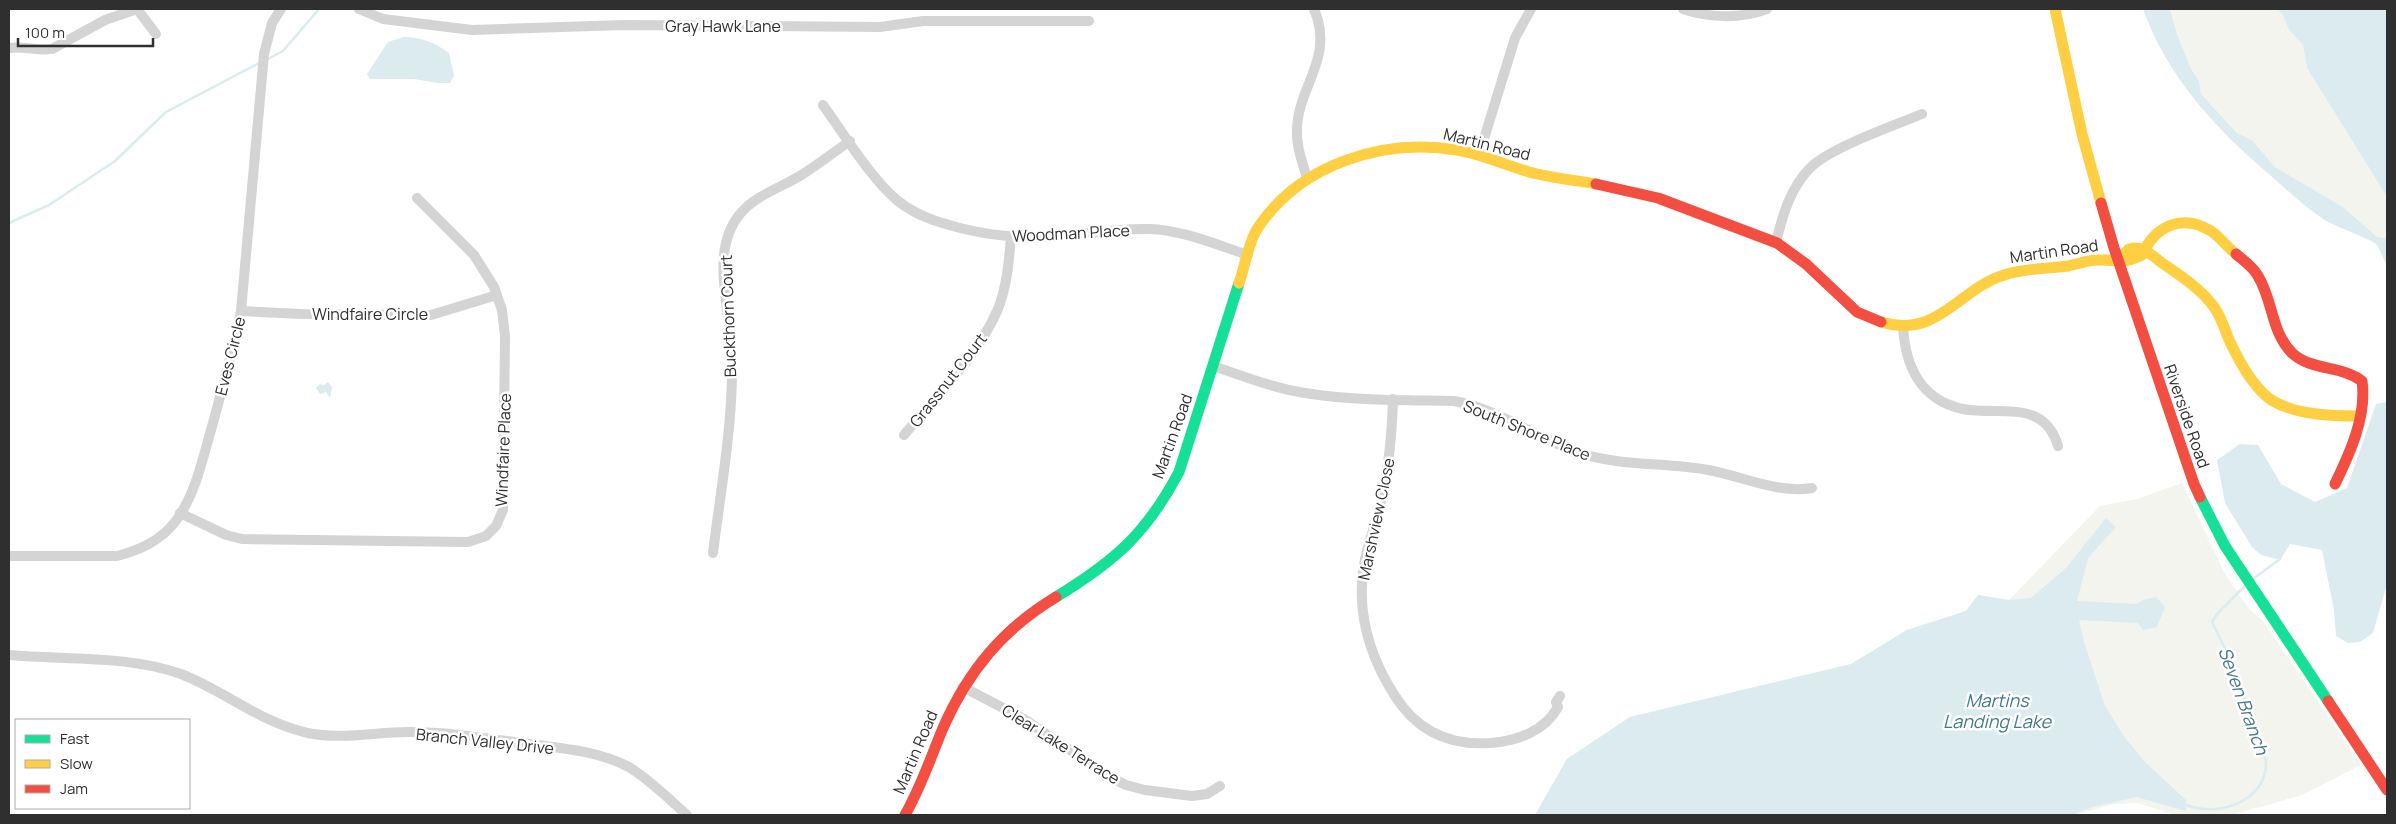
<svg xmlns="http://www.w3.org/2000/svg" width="2396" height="824" font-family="Manrope,sans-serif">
  <rect width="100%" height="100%" fill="#fff"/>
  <!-- green -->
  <g fill="#f2f4ed">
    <path d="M2170,9H2277L2283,15L2289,30L2303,45L2307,68L2387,197V238L2377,237L2343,207L2275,167L2252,140L2237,133L2201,94L2199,81L2191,69L2177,34Z"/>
    <path d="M2182,483L2224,572L2247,607L2264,622L2361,765L2302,795L2232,815H2175L2138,803L2114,804L2074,815H1535L1567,759L1630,717L1851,664L1907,630L1966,611L1978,595L2009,600L2100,506L2137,499Z"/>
  </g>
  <!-- water -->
  <g fill="#dbebf0">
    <path d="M2143,9H2170L2177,34L2191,69L2199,81L2201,94L2237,133L2252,140L2275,167L2343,207L2377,237L2387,238V265C2382,258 2381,251 2377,245C2374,240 2333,226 2323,219C2304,206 2287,190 2270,175C2215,128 2168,78 2143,9Z"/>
    <path d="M2277,9H2387V197L2307,68L2303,45L2289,30L2283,15Z"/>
    <path d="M403,37C421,37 434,42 449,53L454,76L450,83H438L414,79H370L367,74L388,42Z"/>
    <path d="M328,382L332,387L330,398L326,392L320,394L316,388L320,384L324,385Z"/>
    <path d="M2387,402V584L2373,633L2360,642L2348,643L2336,636L2334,610L2322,550L2290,544L2280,560L2261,555L2252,547L2225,503L2217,460L2240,444L2258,445L2281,484L2315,502L2347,488L2376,404Z"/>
    <path d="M2106,518L2116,527L2088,558L2077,601L2137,604L2143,600L2156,597L2165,607L2157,627L2143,630L2138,623L2079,620L2084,642L2105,706L2125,738L2146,763L2186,800V811L2136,797L2093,807L2072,815H1535L1567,759L1630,717L1851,664L1907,630L1966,611L1978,595L2009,600L2031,598L2066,568Z"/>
  </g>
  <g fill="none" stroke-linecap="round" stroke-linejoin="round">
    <!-- stream -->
    <g stroke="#dbebf0" stroke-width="2.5">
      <path d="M266,60L283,51L319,9"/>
      <path d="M9,223L49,205L115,161L166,112L261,62"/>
      <path d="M2253,579L2280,559"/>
      <path d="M2184,804C2217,819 2268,801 2266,761L2233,665L2212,622L2217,614L2245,586"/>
    </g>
    <!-- street -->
    <g stroke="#d4d4d4" stroke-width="10">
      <path d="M137,9L156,34"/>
      <path d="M359,9L383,19L472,30L624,25L880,27L923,21H1089"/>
      <path d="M1683,9C1710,18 1740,19 1767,9"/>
      <path d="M9,48C24,46 38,51 52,49L105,20L137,9"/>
      <path d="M823,105C844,134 871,179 898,201C917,216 937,222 960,228C988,235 1015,238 1043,237C1079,236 1113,228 1149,229C1183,230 1217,245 1248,255"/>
      <path d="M1479,155L1515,38L1531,9"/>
      <path d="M1307,178C1302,161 1296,146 1297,129C1298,86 1335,58 1314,9"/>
      <path d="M1776,243C1782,216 1791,186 1811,167C1832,147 1893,126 1922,114"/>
      <path d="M241,311L302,314L431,315L497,295"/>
      <path d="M1903,326C1905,365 1920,400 1963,409C1999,416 2044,398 2058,446"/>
      <path d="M1213,366C1243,376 1273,388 1305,393C1354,401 1405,400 1454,401C1498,409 1535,437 1577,452C1619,467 1665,462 1708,470C1742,476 1778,494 1812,488"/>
      <path d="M1393,399C1392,434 1389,467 1381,501C1377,521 1369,540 1365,559C1355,609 1368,654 1395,696C1417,731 1449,746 1491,743C1517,741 1545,731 1558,707L1556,702L1560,696"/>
      <path d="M904,435C937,396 978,356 998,309C1007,286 1009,261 1011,237"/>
      <path d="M180,513L226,535L242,539L468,542L486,536L496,526L503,510L505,336L502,310L494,287L474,255L417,198"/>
      <path d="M713,553C721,487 736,408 731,343C728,303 711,248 740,214C755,195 783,187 803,174C819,164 834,152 850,141"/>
      <path d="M9,556H117C140,550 160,541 175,522C195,496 202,461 211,430C222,390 233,351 241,311L264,54L272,23L281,9"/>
      <path d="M9,655C65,660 127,655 181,674C225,691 261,723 308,733C341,740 375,732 409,732C447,732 485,738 522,743C558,748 597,750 629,767C650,780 669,799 687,815"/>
      <path d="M963,687L1024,719L1110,777L1126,785L1145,790L1192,796L1207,794L1220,786"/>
    </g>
    <!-- fast -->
    <g stroke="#16e098" stroke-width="11">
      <path d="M2200,497L2225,546L2328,701"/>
      <path d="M1056,597C1115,561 1146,534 1179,472L1239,283"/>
    </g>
    <!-- slow -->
    <g stroke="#ffcf43" stroke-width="11">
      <path d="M2055,9L2082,134L2101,203"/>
      <path d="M2117,260L2129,249C2143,245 2151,255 2162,263C2181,276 2201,289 2214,307C2222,318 2225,331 2230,342C2239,361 2255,390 2273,401C2297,415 2332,416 2359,416"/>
      <path d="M1239,283C1245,266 1248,244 1257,229C1300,164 1382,138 1457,150C1482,154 1505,165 1529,172C1551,178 1574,180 1596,184"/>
      <path d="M1881,322C1938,339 1957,290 2004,275C2024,268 2047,269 2068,266C2078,264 2088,260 2098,260C2118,259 2121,265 2142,255C2155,226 2182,213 2211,231C2220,237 2227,247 2236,254"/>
    </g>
    <!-- jam -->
    <g stroke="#f24e42" stroke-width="11">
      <path d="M1596,184L1658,198L1777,243L1806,264L1857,312L1881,322"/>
      <path d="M2101,203L2114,248L2194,484L2200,497"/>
      <path d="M2236,254C2244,261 2253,267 2258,276C2273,300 2271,332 2292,353C2311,371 2341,365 2362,381C2367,416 2350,453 2335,484"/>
      <path d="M2328,701L2387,790"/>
      <path d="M905,815C921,787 931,757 943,728C968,671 1003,629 1056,597"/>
    </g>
  </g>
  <g text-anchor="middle" stroke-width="5" stroke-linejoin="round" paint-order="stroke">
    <!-- street labels -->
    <g font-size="16" fill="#2f2f2f" stroke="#fff">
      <text x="723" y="32">Gray Hawk Lane</text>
      <text transform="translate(1487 144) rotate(14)" y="6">Martin Road</text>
      <text transform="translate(1071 233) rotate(-3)" y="6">Woodman Place</text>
      <text transform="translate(2054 251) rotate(-8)" y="6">Martin Road</text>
      <text x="370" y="320">Windfaire Circle</text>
      <text transform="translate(728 316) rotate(-92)" y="6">Buckthorn Court</text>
      <text transform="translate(230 356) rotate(-76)" y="6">Eves Circle</text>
      <text transform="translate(948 380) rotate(-52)" y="6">Grassnut Court</text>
      <text transform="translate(2187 416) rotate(71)" y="6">Riverside Road</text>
      <text transform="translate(1527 430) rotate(22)" y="6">South Shore Place</text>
      <text transform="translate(1172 436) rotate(-70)" y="6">Martin Road</text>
      <text transform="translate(503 450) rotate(-88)" y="6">Windfaire Place</text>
      <text transform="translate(1376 519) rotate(-78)" y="6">Marshview Close</text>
      <text transform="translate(485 741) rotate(6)" y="6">Branch Valley Drive</text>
      <text transform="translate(1061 744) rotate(32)" y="6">Clear Lake Terrace</text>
      <text transform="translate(915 752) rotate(-67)" y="6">Martin Road</text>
    </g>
    <!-- water labels -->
    <g font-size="18" font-style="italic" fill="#43798b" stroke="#fff">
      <text x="1997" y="707">Martins<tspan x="1997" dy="21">Landing Lake</tspan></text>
      <text transform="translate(2243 701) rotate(70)" y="6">Seven Branch</text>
    </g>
  </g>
  <!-- border -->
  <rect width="2396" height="824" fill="none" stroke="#2f2f2f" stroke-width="20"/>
  <!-- legend -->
  <rect x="15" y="719" width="175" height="90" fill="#ffffff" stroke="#acacac"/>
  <rect x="25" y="735" width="25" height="8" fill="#16e098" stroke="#acacac"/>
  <text x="60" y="744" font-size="15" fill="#2f2f2f">Fast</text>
  <rect x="25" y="760" width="25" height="8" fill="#ffcf43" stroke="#acacac"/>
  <text x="60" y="769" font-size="15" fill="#2f2f2f">Slow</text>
  <rect x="25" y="785" width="25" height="8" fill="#f24e42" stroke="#acacac"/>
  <text x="60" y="794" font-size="15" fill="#2f2f2f">Jam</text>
  <!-- scale -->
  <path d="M18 38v8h135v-8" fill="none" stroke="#2f2f2f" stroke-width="2.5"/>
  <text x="25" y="38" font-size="15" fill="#2f2f2f" stroke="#ffffff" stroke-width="4" paint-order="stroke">100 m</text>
</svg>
